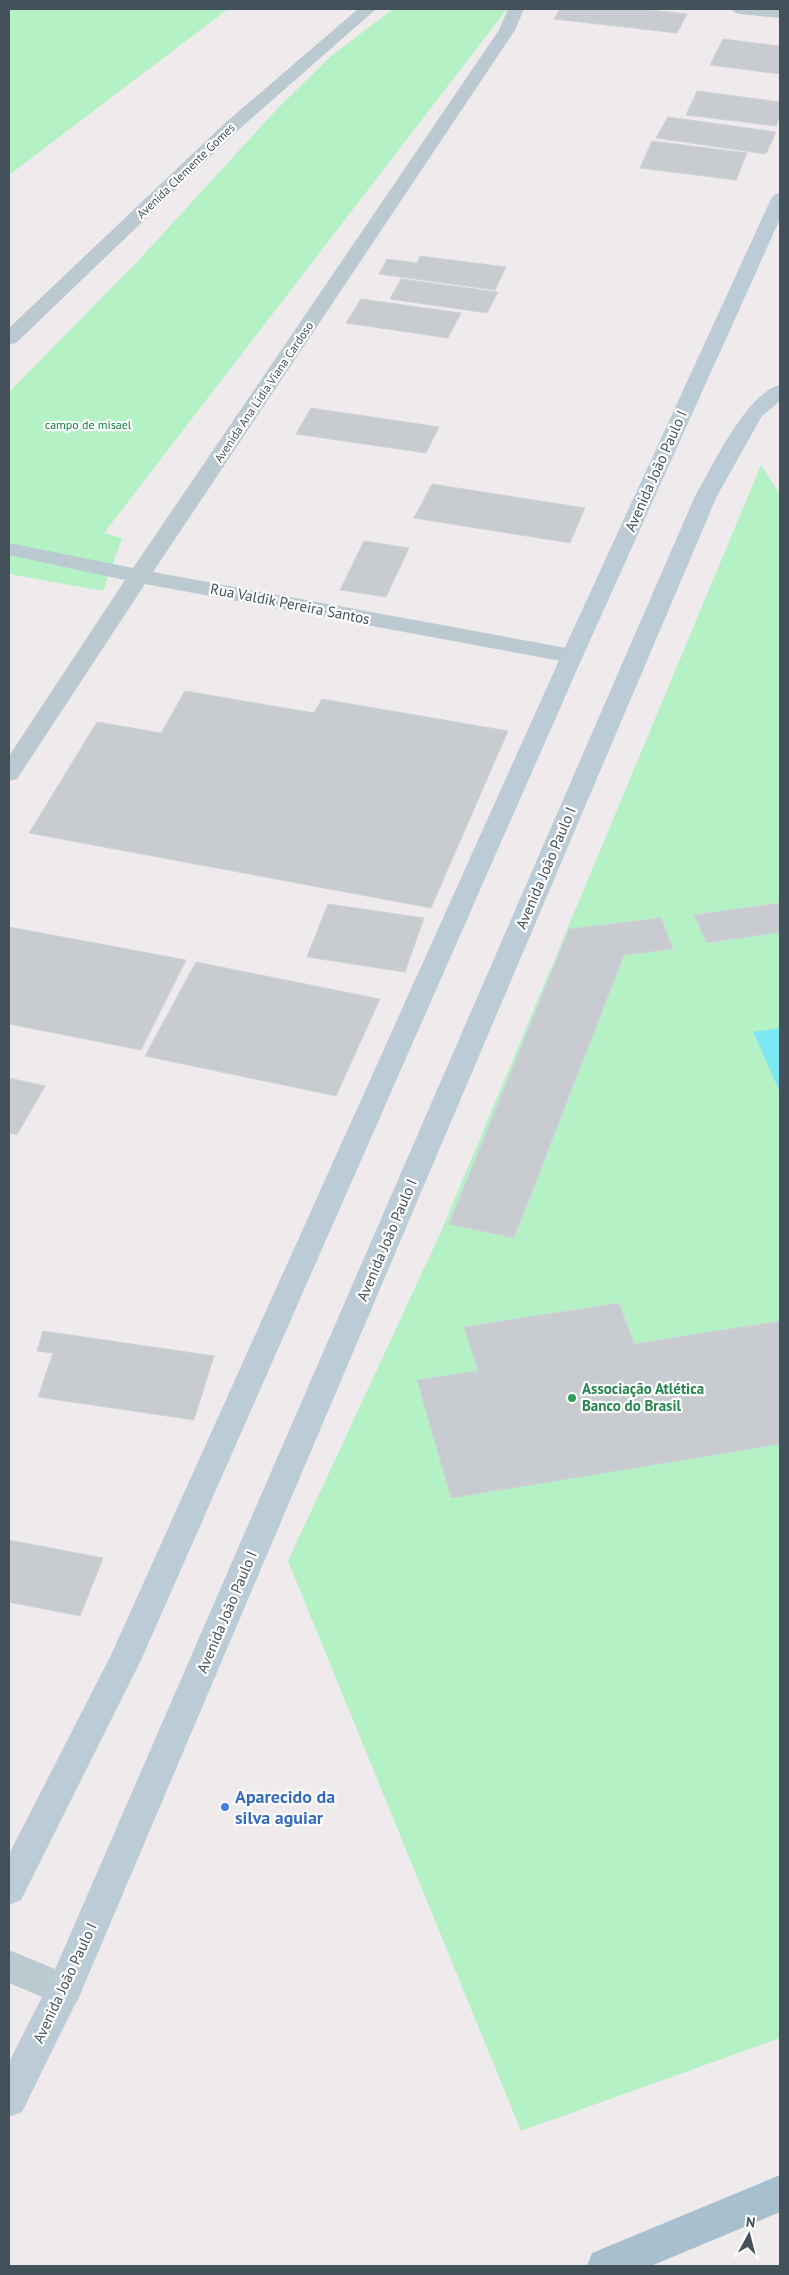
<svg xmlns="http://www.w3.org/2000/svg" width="789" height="2275" font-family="'PT Sans',sans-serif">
  <rect width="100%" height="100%" fill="#efebec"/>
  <!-- green -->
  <g fill="#b4f1c4">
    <path d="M9,9H228L9,175Z"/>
    <path d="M393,9H507L104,533L122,538L103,591L9,574V392L138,261L277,109L331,56Z"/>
    <path d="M761,465L780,494V2038L521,2131L288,1561L440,1234Z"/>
  </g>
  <!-- water -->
  <path fill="#7ee8f2" d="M780,1028V1092L753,1032Z"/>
  <!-- building -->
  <g fill="#c8ccd1" stroke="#cfd3d8">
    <path d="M560,9H642L687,14L677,33L554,19Z"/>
    <path d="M723,39L780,46V74L710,65Z"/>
    <path d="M697,91L780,102V116L776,126L686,115Z"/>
    <path d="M668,117L776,132L766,154L656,138Z"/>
    <path d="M652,141L747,153L736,180L640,168Z"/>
    <path d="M420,256L506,267L495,290L379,274L387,259L417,263Z"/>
    <path d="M401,279L498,292L487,313L390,299Z"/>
    <path d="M361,299L461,313L448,338L346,323Z"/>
    <path d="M311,408L439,427L426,453L296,434Z"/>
    <path d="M432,484L585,508L570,543L414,518Z"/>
    <path d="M364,541L409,548L386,597L340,590Z"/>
    <path d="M185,691L314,713L322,699L508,731L431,908L29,833L97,722L161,733Z"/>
    <path d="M780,903V932L707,943L694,915Z"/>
    <path d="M328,904L424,918L405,972L307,957Z"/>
    <path d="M661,918L673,949L624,955L514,1238L449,1224L569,929Z"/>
    <path d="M9,927L186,960L141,1050L9,1024Z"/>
    <path d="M196,962L380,999L336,1096L145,1056Z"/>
    <path d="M9,1078L45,1086L17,1135L9,1133Z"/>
    <path d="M619,1303L634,1344L780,1321V1444L451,1498L417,1380L478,1371L464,1327Z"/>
    <path d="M43,1331L214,1356L194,1420L38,1397L53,1353L37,1351Z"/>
    <path d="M9,1540L103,1558L80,1616L9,1602Z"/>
  </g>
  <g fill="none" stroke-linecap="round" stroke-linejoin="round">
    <!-- minor -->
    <g fill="#bbc9d0" fill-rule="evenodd">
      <path d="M358,9H376L236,132L16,343L9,345V328L224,124Z"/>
      <path d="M508,9H524L515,30L153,572L572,649L580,651L583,656L580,661L572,663L145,584L17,779L9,781V756L125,580L9,555V543L133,568L499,30Z"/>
      <path d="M732,9H780V18L740,14L734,12Z"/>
      <path d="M9,1950L77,1978L82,1990L77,2002L64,2006L9,1983Z"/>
    </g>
    <!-- secondary -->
    <g fill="#bcccd7" fill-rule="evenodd">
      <path d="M780,193V219L583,656L142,1658L21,1900L9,1905V1854L111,1655L561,656L771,199L774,195Z"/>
      <path d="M780,385V401L762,416L717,496L82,1990L22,2112L9,2117V2062L50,1981L695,496C713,466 746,393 780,385Z"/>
    </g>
    <!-- primary -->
    <path fill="#a8c0ce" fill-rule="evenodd" d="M780,2175V2212L651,2266H587L592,2253Z"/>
  </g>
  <!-- markers -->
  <circle fill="#2e9e5b" stroke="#fff" stroke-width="2" cx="572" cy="1398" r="5"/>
  <circle fill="#3f7fe0" stroke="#fff" stroke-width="2" cx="225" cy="1807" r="5"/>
  <g text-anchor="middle" stroke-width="4.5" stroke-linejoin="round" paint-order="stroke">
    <!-- far-street labels -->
    <g font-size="12" fill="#43525a" stroke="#fff">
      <text transform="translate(186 171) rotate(-44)" y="4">Avenida Clemente Gomes</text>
      <text transform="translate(264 392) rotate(-56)" y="4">Avenida Ana Lídia Viana Cardoso</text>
    </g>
    <!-- far-park labels -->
    <g font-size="12" fill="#0f803a" stroke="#fff">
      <text x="88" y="429">campo de misael</text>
    </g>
    <!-- street labels -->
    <g font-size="15" fill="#43525a" stroke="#fff">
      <text transform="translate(656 471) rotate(-66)" y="5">Avenida João Paulo I</text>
      <text transform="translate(290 604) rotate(11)" y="5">Rua Valdik Pereira Santos</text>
      <text transform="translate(546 868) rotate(-67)" y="5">Avenida João Paulo I</text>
      <text transform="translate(387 1240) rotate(-67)" y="5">Avenida João Paulo I</text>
      <text transform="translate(227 1612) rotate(-67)" y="5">Avenida João Paulo I</text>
      <text transform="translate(65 1983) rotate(-65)" y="5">Avenida João Paulo I</text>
    </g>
    <!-- leisure labels -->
    <g font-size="15" font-weight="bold" fill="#27864d" stroke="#fff" text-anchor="start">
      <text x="582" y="1394">Associação Atlética<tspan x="582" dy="17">Banco do Brasil</tspan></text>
    </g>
    <!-- near-shop labels -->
    <g font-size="18" font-weight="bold" fill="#366cbe" stroke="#fff" text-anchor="start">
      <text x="235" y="1803">Aparecido da<tspan x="235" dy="21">silva aguiar</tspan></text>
    </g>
  </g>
  <!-- border -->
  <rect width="789" height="2275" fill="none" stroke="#43525a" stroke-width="20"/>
  <!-- north arrow -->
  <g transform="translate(749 2235) rotate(7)" stroke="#ffffff" stroke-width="4" paint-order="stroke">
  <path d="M0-4L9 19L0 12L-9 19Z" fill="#43525a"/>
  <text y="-8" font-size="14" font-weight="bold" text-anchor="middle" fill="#43525a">N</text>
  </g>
</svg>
